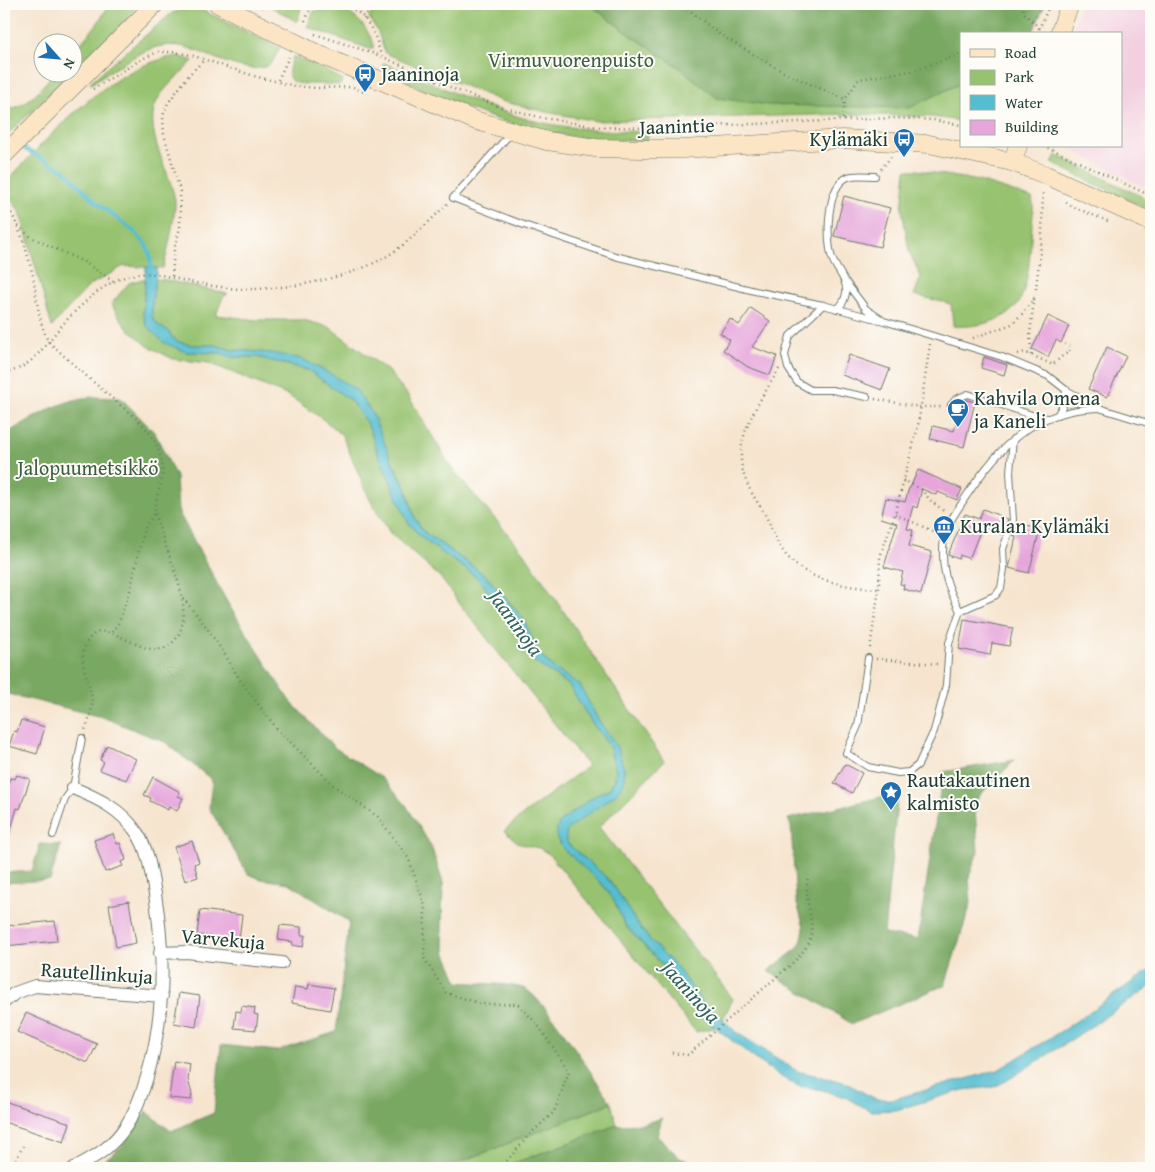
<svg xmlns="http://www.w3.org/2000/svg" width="1155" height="1172" font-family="'Gentium Book Plus',serif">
  <rect width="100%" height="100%" fill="#fdfcf7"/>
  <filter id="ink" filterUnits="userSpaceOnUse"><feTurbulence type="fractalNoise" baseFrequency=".02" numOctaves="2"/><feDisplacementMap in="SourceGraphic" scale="10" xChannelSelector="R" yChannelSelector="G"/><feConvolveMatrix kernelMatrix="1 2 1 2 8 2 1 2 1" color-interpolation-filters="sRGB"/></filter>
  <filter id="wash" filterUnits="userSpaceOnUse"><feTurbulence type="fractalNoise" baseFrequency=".0096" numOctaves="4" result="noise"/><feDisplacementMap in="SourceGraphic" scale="20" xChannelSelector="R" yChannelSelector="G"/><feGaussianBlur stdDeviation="1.12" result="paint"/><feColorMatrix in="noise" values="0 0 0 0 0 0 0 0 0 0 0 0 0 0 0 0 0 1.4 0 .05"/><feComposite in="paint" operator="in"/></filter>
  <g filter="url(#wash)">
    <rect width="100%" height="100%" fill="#f6e4ce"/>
    <!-- built -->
    <path fill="#f3cfe0" d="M1081,4H1151V171L1144,187L1065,146H1121V34H1070Z"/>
    <!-- green -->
    <g fill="#97c270" stroke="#5b8052">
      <path d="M109,4H138L126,21L73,72V52C86,37 101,22 109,4Z"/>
      <path d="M267,4H302L297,22Z"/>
      <path d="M378,4H589L629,34L676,65L909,108L961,83V121L933,117L850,114L597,121L546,112L501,101L385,53L378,32L369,17Z"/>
      <path d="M194,9L204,11L280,48C277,52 275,58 272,62C254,81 206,52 185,47C179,45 169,45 162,46C143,48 107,73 91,84L90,82L172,13L181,10Z"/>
      <path d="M314,11C339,10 352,8 367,31C370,37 374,41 373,49H370L307,27Z"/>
      <path d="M179,56L193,61C184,71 166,86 159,97C140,128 170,169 175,200C176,213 167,255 163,268L124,266L90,285L59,318L52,327L20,211L4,193V184C50,137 109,64 179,56Z"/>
      <path d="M293,56L320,67L343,80L340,85C332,84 324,84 316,84C291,84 283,84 293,56Z"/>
      <path d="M384,63C430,82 476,104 523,118C561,129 609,131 648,132V141C606,140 564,138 523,127C488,118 455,103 422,89C408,83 397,73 382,67Z"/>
      <path d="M72,72L4,138V109C26,110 41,87 54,73Z"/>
      <path d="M1056,155L1151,201V211L1052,163Z"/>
      <path d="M906,170H917L979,181L1032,198C1035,211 1031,227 1031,240C1030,256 1028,283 1021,298C1011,321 976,328 953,326L951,304L914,295L921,277L909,251L902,209Z"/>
      <path d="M142,279H145L143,314L147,326L186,352L221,353L232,357H257L308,370L350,400L368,425L379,456L408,522L420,536L431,545L474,575L482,583L518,630L529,653L536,663L569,685L592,723L609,745L616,771L615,780L609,789L596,795L560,822L557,838L611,894L625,926L673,976L706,1020L717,1027L696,1032L549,854L539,848L520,844L504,831L525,813L588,766L459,603L440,577L390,533L370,500L342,435L324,420L289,396L209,363L173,359L148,346L126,327L111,304L129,283Z"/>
      <path d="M155,279L166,280L228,294L223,297L216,315L258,320H303L329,327L388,371L407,394L452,469L525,554L664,761L599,827L733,999L723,1019L710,1013L700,999L650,940L636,922L615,888L606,877L568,844C565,838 565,835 568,829L617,793L624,768L580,686L556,670L540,655L524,620L512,605L485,575L424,532L415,518L406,488L356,390L272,353L232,350L215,345H192L179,342L173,338L168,331L159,326L152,317V303Z"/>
      <path d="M611,1103L617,1125L501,1168H445Z"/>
    </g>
    <!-- forest -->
    <g fill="#79a862" stroke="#4c724b">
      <path d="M589,4H1045L1032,34H961V83L909,108L768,105L717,98L676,65L629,34Z"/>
      <path d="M91,397L121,398L155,433L176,477L178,511L227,602L289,700L335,748L381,777L406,805L431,846L443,883L442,930L446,954L458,982C477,984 506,983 523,988C542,994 597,1082 611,1103L445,1168H111L100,1164L122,1146L146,1111L171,1131L214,1113L221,1045L277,1051L336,1032L349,922L289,883L261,879L248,874L209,808L212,780L165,742L102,717L4,693V435C31,419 59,400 91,397Z"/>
      <path d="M1015,760L978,797L975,810L978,851L969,877L971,903L945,985L852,1024L768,971L797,949L801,942L803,934L804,927L796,900L791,826L788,819L898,793L884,934L918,939L943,772Z"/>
      <path d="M40,844L61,845L50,880L4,883V873L32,871Z"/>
      <path d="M662,1118L657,1136L680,1158L710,1168H501L617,1125L642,1124Z"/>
    </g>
    <!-- water -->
    <path fill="#54bdd0" stroke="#3a7d82" d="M146,267L157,268L152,303V317L159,326L168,331L173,338L179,342L192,345H215L232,350L272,353L302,359L336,377L356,390L372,413L397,473L406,488L415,518L424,532L485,575L524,620L540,655L556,670L580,685L597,718L616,745L624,768V782L617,793L568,829C565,835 565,838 568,844L606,877L615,888L636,922L650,940L676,966L710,1013L723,1019L736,1032L797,1071L844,1082L876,1099H894L998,1070L1066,1028L1151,969V986L1071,1040L1006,1081L994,1087L963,1090L896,1110L871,1111L847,1098L823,1090L798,1086L786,1080L754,1058L706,1020L673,976L625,925L614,901L604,886L563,849L557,838V830L560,822L596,795L609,789L615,780L616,771L609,745L592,723L569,685L536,663L529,653L518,630L482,583L474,575L431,545L420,536L408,522L379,456L368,425L350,400L308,370L257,357H232L221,353L186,352L163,342L147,326L143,314Z"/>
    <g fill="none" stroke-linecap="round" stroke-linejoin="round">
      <!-- stream -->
      <path stroke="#54bdd0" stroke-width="4" d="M19,146L64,170L96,202L136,233L145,244L150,254L151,265L150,272"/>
    </g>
    <g id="blocks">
      <!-- building -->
      <g fill="#e6a6db">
        <path d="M844,196L890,208L880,247L834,236Z"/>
        <path d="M751,308L770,321L752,347L777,356L770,375L748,367L723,350L730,340L720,333L730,319L739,325Z"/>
        <path d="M1048,316L1069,326L1061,343L1056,340L1048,357L1032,349Z"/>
        <path d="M1107,347L1126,356L1107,397L1088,389Z"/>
        <path d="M849,355L890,369L882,390L842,375Z"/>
        <path d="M984,357L1007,365L1004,375L981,368Z"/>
        <path d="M967,400L975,402L964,447L930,439L933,426L954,431L962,402Z"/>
        <path d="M918,470L962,489L957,500L938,492L936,495L922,489L917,508L913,506L907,529L913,530L909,546L932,552L921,594L903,589L904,585L900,584L903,572L884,567L897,523L881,518L886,498L905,502L909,488H910Z"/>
        <path d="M983,509L1008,519L1004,532L983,524L969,559L960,555L959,559L948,555L965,514L979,519Z"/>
        <path d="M1017,524L1040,529L1029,573L1009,568L1016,537L1013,536Z"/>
        <path d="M964,619L1013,628L1009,646L992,643L990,655L959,649Z"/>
        <path d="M21,720L45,727L37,754L9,746L14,731L17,732Z"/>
        <path d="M107,745L136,759L126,780L100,770L104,762L100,760Z"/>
        <path d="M845,764L862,773L852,793L834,783Z"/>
        <path d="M17,775L30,779L20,809L17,808L7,843H4V795L10,778L15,779Z"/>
        <path d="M153,777L180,792L178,796L183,798L177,811L169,807L168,810L150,801L151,798L144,795Z"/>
        <path d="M113,834L117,844L120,843L126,860L121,862L123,866L105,872L94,840Z"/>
        <path d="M192,841L199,862L194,864L198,877L185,881L174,847Z"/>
        <path d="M129,901L136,943L116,947L109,905Z"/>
        <path d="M200,910L242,915L239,940L197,935Z"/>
        <path d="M55,921L57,941L4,946V926Z"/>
        <path d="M280,925L301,927V935H305L303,947L292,945L293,942L278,940Z"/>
        <path d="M309,984L334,988L330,1010L292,1003L295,987L308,989Z"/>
        <path d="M179,993L200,996L196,1027L174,1023Z"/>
        <path d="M242,1006L255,1008L254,1014L258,1015L256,1030L234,1028L236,1011L241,1012Z"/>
        <path d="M26,1013L97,1044L88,1063L17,1032Z"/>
        <path d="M174,1061L190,1064L188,1080L192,1094L191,1100L169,1098Z"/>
        <path d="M4,1101L70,1123L64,1142L4,1122Z"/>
      </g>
    </g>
  </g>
  <g filter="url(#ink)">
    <use href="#blocks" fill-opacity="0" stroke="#6a776a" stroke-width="1"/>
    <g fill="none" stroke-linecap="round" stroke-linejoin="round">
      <!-- lane casing -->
      <g stroke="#6a776a" stroke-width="8">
        <g id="lane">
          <path d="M511,133L453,198L524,225L615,256L755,291L823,305L884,321L1002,357L1048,376L1066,390L1099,408L1151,424"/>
          <path d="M845,281L866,309L881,319"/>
          <path d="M823,305L790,336L785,355L788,368L797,382L811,390H832L867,397"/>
          <path d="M837,309C842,305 845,300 846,293C848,280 836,270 832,258C826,239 826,186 848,177C855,174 868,176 875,176"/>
          <path d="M951,405L956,399L968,394L1035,416L1047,418"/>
          <path d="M1058,414L1065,401L1066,390"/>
          <path d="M960,611L996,595L1001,588L1004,569L1003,549L1013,520L1010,472L1013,439"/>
          <path d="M868,658L858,726L846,753L868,767L898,773L909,772L918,765L934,731L946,685L949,643L960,611C947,586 940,568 944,538C946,524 958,510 965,498C999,446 1033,410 1098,408"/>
          <path d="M53,835L65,799L73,788L82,738"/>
        </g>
      </g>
      <!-- street casing -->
      <g stroke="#6a776a" stroke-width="14">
        <g id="street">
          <path d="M73,788C99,799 121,809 137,833C149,851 151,873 155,894C165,955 165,1017 147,1077C142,1094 136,1111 126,1126C112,1147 97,1156 74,1168"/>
          <path d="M160,953L187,952L282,963"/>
          <path d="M4,1002L15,993L35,986L162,996"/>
        </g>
      </g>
      <!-- secondary casing -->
      <g stroke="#6a776a" stroke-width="19">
        <g id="secondary">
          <path d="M218,4L318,54L474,120L547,141L596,148L641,149H683L842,139L929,144L1012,162L1046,175L1151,222"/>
          <path d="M1059,34L1070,4"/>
          <path d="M4,155L155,4"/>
          <path d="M1012,162L1018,146"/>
        </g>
      </g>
      <!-- path -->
      <g stroke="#6a776a" stroke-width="2.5" stroke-dasharray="1 4" stroke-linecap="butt">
        <path d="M257,4L265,9"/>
        <path d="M685,4L687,8L719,34L785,73L845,99L859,79L912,71L961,54"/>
        <path d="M1024,4L1023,12L1039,28"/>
        <path d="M364,19L374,4"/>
        <path d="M305,21L312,5C324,6 340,5 352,9C369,16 377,39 381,56"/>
        <path d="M315,34L381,56L454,89L501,107L543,118L598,127L658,128L894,118L933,120L961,125"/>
        <path d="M1039,34V29L1050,4"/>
        <path d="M278,80L289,57"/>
        <path d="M93,89L142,59L158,52H173L191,55L254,76L295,86L317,88L353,87L365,93"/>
        <path d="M843,119L845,99"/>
        <path d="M1043,146L1051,149L1151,196"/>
        <path d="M881,169L891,157"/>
        <path d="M4,200C18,222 27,250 33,276C37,299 38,320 48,341C69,361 91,380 113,399C125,410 142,421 151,435C160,449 165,466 161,482C159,491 155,501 155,511C155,518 159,526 161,533C171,563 199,618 172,643C145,668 106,609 87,642C75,662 93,684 92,704C92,713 88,722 85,730"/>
        <path d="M1066,202L1073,207L1110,222"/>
        <path d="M18,226L31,237L84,262L114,282"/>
        <path d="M172,276L174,250L180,228V191L164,134L163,116L168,103L189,75L204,60"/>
        <path d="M973,338L1012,324L1023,313L1035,297L1042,236L1043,190"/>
        <path d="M1018,354L1025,352L1053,365L1061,357L1069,352L1070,346L1065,344"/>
        <path d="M1031,355L1030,334L1034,299"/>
        <path d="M779,369C766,391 749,415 743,440C736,468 748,488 763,511C771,524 774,539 783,551C804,581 845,587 879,589"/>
        <path d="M4,372C32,371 46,342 64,323C78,308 97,289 117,280C151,265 170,280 202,284C215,286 229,289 243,289C290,290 362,277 399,248C416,235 432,219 447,204"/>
        <path d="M875,399L920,407H943"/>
        <path d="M903,480L921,489L930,500L945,512"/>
        <path d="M895,514L937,533"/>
        <path d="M183,598L204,624L222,650L240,680L277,729L333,785L378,817L409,859L425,906L424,958L446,993L482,1004H518L537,1024L569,1071L554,1112L529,1135L501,1168"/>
        <path d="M112,632L119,622L130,591L144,529L155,512"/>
        <path d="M870,648L879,589L880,557L895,514L918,426L930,344"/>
        <path d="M876,659L938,664"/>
        <path d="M672,1053L688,1055L797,959C800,955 804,951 807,946C820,925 800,899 809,875"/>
        <path d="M16,1160L23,1146"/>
      </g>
      <!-- lane -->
      <use href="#lane" stroke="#fff" stroke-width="6"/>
      <!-- street -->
      <use href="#street" stroke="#fff" stroke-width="12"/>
      <!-- secondary -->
      <use href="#secondary" stroke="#fce5c4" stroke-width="18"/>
    </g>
  </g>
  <!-- icons -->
  <defs>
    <g id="bus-pin" transform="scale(1.125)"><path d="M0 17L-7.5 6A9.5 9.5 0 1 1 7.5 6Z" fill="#1f6fb2" stroke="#fdfcf7"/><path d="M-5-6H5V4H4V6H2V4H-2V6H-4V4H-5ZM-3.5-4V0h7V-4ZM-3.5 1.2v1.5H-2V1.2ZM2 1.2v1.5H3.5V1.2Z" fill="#fff"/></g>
    <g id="cafe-pin" transform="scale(1.125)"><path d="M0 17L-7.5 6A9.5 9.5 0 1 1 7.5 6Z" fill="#1f6fb2" stroke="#fdfcf7"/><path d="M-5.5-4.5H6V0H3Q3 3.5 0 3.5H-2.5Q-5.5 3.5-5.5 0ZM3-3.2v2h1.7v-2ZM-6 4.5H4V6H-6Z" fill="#fff"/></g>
    <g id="museum-pin" transform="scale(1.125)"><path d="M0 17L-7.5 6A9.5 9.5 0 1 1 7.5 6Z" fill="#1f6fb2" stroke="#fdfcf7"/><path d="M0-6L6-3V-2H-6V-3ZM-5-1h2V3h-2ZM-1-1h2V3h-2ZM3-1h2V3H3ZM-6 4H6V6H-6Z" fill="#fff"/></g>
    <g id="sight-pin" transform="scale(1.125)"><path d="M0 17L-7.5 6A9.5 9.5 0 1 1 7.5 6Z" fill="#1f6fb2" stroke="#fdfcf7"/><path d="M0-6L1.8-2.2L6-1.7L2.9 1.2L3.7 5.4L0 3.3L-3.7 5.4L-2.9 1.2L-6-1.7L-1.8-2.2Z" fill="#fff"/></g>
  </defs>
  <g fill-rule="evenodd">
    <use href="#bus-pin" x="365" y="74"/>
    <use href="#bus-pin" x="904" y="139"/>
    <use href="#cafe-pin" x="958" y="409"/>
    <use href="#museum-pin" x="944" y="526"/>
    <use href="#sight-pin" x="891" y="792"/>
  </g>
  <g text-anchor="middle" stroke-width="4" stroke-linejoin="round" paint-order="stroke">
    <!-- park labels -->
    <g font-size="20" fill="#3d5e43" stroke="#fdfcf7">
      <text x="571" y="67">Virmuvuorenpuisto</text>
      <text x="88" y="475">Jalopuumetsikkö</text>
    </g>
    <!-- poi labels -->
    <g font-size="20" fill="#1f3d34" stroke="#fdfcf7" text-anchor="start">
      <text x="381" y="81">Jaaninoja</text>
      <text x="888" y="146" text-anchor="end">Kylämäki</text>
      <text x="974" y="405">Kahvila Omena<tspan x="974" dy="23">ja Kaneli</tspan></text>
      <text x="960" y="533">Kuralan Kylämäki</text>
      <text x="907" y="787">Rautakautinen<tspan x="907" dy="23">kalmisto</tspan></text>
    </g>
    <!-- street labels -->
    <g font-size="20" fill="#1f3d34" stroke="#fdfcf7">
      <text transform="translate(677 126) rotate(-2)" y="7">Jaanintie</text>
      <text transform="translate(223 939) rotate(5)" y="7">Varvekuja</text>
      <text transform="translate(97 973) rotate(4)" y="7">Rautellinkuja</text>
    </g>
    <!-- water labels -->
    <g font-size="21" font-style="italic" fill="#2f6363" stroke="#fdfcf7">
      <text transform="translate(516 623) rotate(54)" y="7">Jaaninoja</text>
      <text transform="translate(691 992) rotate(48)" y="7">Jaaninoja</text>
    </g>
  </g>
  <!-- margin -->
  <rect width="1155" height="1172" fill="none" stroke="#fdfcf7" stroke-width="20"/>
  <!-- legend -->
  <rect x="960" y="32" width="162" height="115" fill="#fdfcf7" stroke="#a4b0a9"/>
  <rect x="970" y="49" width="25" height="8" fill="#fce5c4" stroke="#a4b0a9"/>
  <text x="1005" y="58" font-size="15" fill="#1f3d34">Road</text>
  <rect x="970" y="70" width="25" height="15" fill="#97c270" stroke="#a4b0a9"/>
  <text x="1005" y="82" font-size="15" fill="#1f3d34">Park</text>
  <rect x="970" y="95" width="25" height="15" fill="#54bdd0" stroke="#a4b0a9"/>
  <text x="1005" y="108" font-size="15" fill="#1f3d34">Water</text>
  <rect x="970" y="120" width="25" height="15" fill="#e6a6db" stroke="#a4b0a9"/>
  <text x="1005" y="132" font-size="15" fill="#1f3d34">Building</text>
  <!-- north arrow -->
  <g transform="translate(58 58) rotate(117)"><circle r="24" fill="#fdfcf7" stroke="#a4b0a9"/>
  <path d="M0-4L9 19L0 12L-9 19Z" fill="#1f6fb2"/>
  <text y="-8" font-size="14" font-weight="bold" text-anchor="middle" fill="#1f3d34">N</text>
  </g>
</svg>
